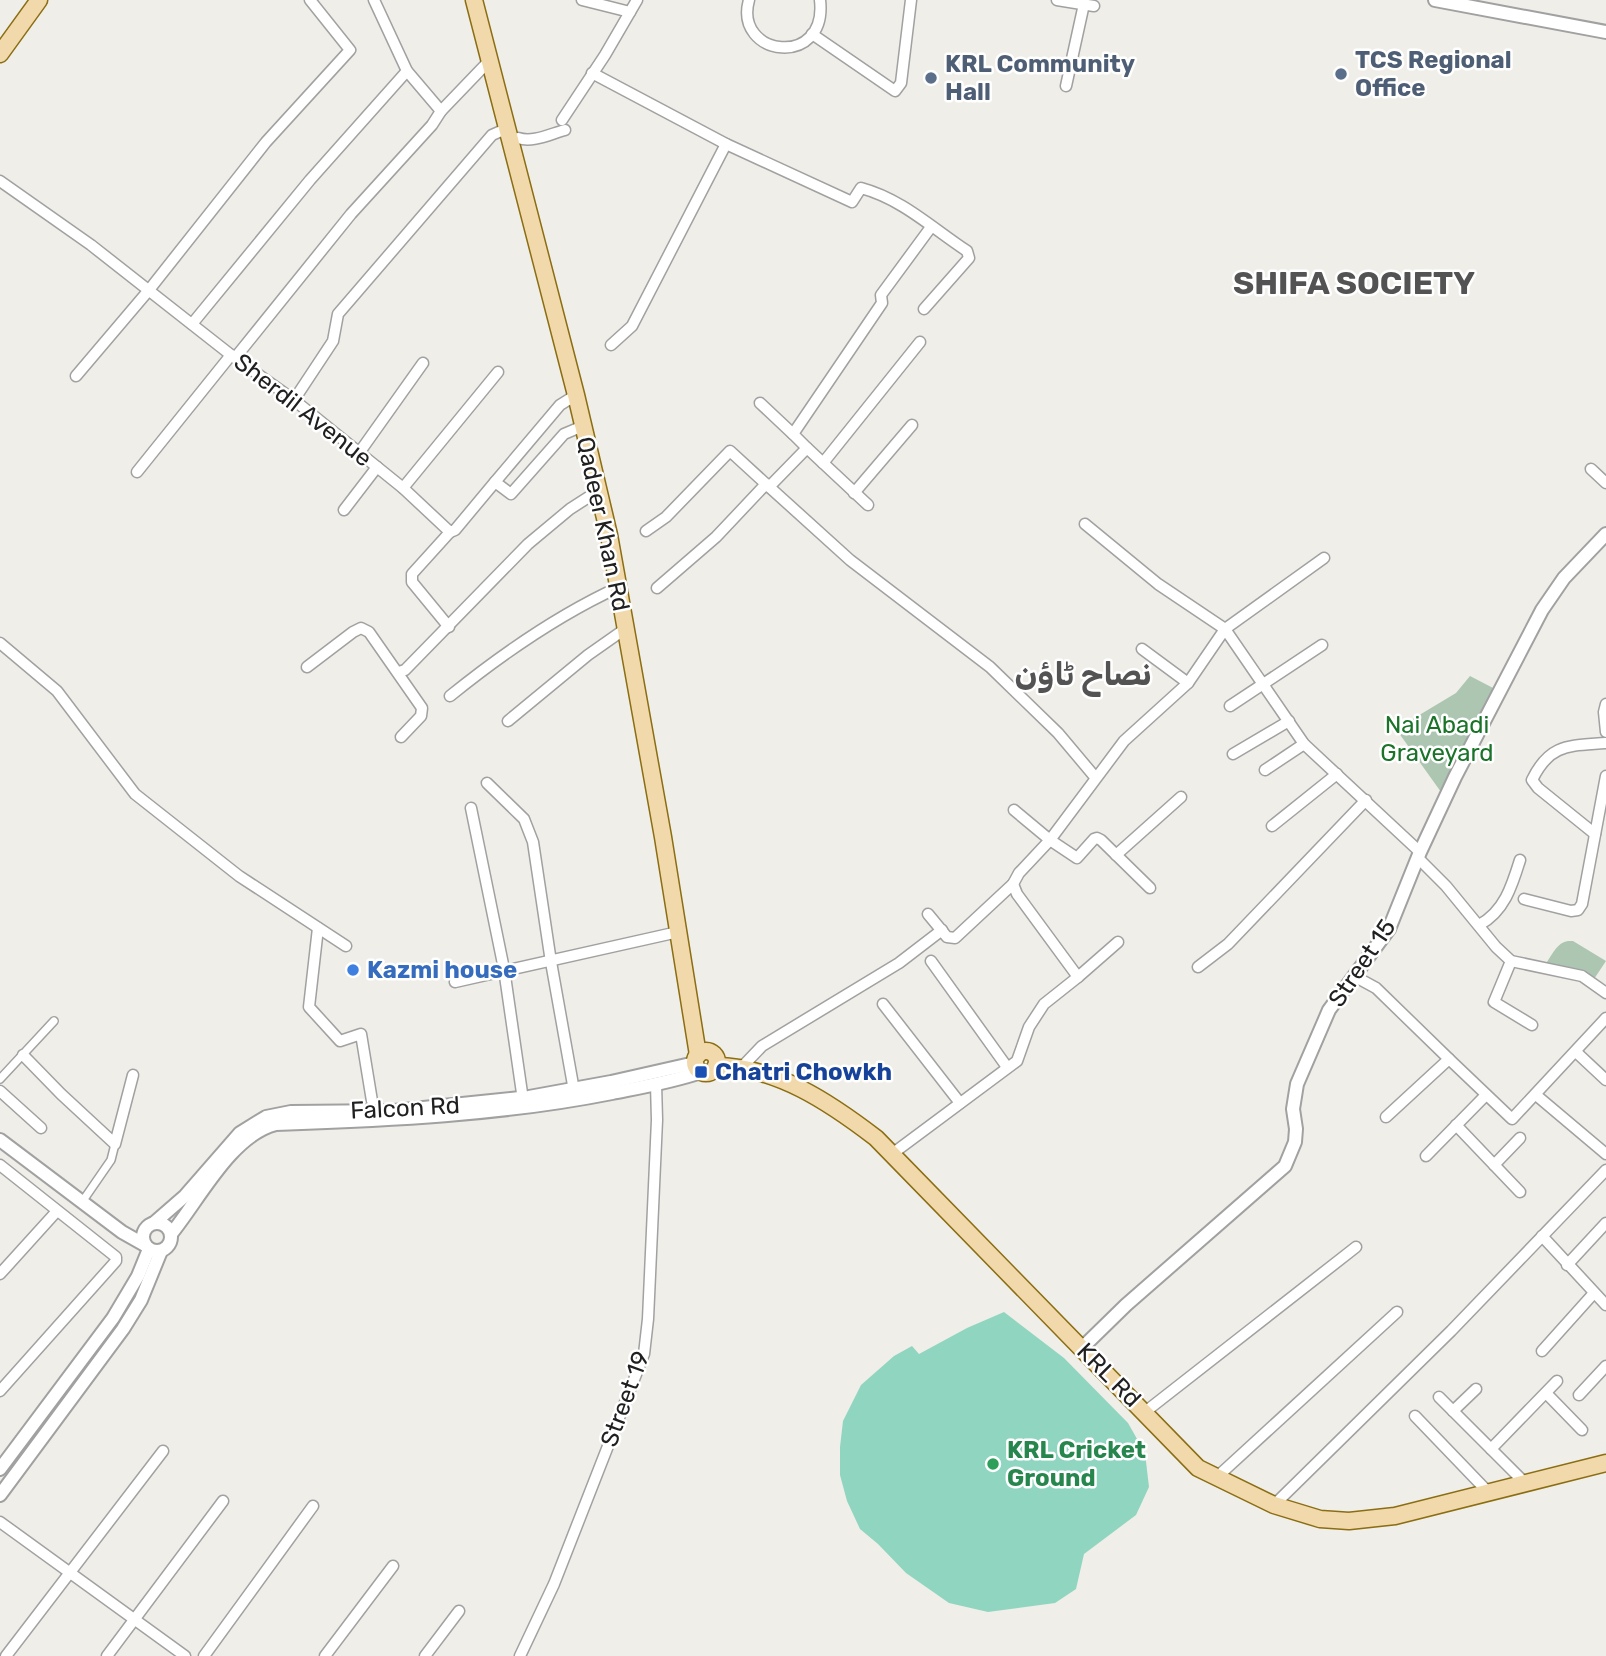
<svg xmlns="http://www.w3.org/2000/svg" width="1606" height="1656" font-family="Rubik,Vazirmatn,sans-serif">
  <rect width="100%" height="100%" fill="#f0eee8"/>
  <!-- cemetery -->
  <g fill="#acc6b2">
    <path d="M1470,676L1495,689L1441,792L1396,729L1456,693Z"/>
    <path d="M1568,941H1573L1606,961L1594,979L1549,965L1547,962C1553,953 1557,943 1568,941Z"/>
  </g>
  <!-- pitch -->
  <path fill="#90d5c0" d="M1004,1312L1064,1358L1128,1423L1145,1453L1149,1487L1136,1515L1084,1554L1076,1589L1055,1603L988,1612L949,1603L906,1573L878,1544L860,1529L847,1501L840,1475V1447L843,1421L861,1385L894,1356L912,1346L919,1354L967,1328Z"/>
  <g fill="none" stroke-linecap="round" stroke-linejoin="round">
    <!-- pedestrian casing -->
    <g stroke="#a1a1a1" stroke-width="10">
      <g id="pedestrian">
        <path d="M0,1079L54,1021"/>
        <path d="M82,1202L111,1160L115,1144"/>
      </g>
    </g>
    <!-- minor casing -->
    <g stroke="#a1a1a1" stroke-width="13">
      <g id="minor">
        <path d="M374,0L407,71L441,111"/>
        <path d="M582,0L630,12"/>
        <path d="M749,0C733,57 828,69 820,0"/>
        <path d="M1057,0L1094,6"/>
        <path d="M812,34L895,91L901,83L911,0"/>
        <path d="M592,73L726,144L852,202L861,188C902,199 932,228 967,251L969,258L924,309"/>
        <path d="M1066,86L1084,4"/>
        <path d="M562,120L605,55L637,0"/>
        <path d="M518,138C533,143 550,134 565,130"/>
        <path d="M0,181L91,245L231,355L294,400L403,488L450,532L455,530L495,482L511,494L564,434L583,426"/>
        <path d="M192,324L310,180L407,71"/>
        <path d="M611,345L632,326L726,144"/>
        <path d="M235,358L351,214L432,125L441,111L490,60"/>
        <path d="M76,376L149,290L266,142L350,50L310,0"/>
        <path d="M294,400L333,341L338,314L492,135L508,128"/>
        <path d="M760,403L793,434"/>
        <path d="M807,448L868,505"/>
        <path d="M359,453L423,363"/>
        <path d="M823,463L920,342"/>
        <path d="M1591,469L1606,483"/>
        <path d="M137,472L231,355"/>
        <path d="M495,482L560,405L576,395"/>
        <path d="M769,487L807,448L793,434L882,303L881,295L931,227"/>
        <path d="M403,488L498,372"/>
        <path d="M854,493L912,425"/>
        <path d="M344,510L377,467"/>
        <path d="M1085,524L1158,584L1225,629L1324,558"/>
        <path d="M646,531L666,517L730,451L766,484"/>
        <path d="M657,588L716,537L766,484L850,560L990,667L1058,733L1095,777"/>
        <path d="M449,627L412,582V574L450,532"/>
        <path d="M0,643L57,691L135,794L239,876L346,946"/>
        <path d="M1142,649L1188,683"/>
        <path d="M307,667L353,632L361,628L369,632L422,708L421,716L401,737"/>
        <path d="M399,672L405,670L528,544L570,509L598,491"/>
        <path d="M450,696C502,654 558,615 619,587"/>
        <path d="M1606,704L1604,712L1606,732"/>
        <path d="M1230,706L1322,645"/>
        <path d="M508,721L588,655L625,629"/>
        <path d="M1233,754L1289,721"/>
        <path d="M1265,770L1304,744"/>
        <path d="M487,783L524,819L533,842L551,962L573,1085"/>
        <path d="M471,808L504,969L522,1093"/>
        <path d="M1014,810L1050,840L1077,858L1094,839L1097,838L1101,840L1150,888"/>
        <path d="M1272,826L1337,774"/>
        <path d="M1595,834L1538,788L1532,780C1550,743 1569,746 1606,743"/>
        <path d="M1116,855L1181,797"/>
        <path d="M1418,858L1446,886L1496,947L1511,961L1582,976L1606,993"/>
        <path d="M1524,899L1571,911L1578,910L1582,904L1606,776"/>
        <path d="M928,914L947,937L955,938L1013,884L1019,873L1050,840L1124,741L1188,683L1225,629L1304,744L1420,852"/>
        <path d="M1479,925C1504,912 1512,886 1520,860"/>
        <path d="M318,928L309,1007L340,1041L361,1034L372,1101"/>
        <path d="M931,961L1007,1067"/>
        <path d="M1511,961L1494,1002L1532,1025"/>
        <path d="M1198,967L1228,944L1366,800"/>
        <path d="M1354,976L1376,988L1449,1059L1386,1117"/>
        <path d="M1078,977L1118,942"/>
        <path d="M455,982L678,932"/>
        <path d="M883,1004L960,1103"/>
        <path d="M1576,1052L1606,1080"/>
        <path d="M23,1055L61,1094L115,1144L133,1075"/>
        <path d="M1449,1059L1512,1119L1606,1018"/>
        <path d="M742,1067L762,1046L899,963L942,930"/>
        <path d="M0,1091L41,1128"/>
        <path d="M1536,1095L1606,1154"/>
        <path d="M1456,1125L1520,1192"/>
        <path d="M892,1154L1017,1061L1029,1027L1044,1004L1078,977L1017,894L1013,884"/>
        <path d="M1426,1156L1486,1095"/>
        <path d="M0,1165L116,1257V1261L0,1391"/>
        <path d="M1494,1165L1520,1138"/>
        <path d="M1542,1236L1606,1305"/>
        <path d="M1567,1265L1606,1223"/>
        <path d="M0,1274L57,1211"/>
        <path d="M1542,1351L1594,1293"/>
        <path d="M1546,1393L1582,1430"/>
        <path d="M1579,1395L1606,1366"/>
        <path d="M1439,1397L1526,1484"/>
        <path d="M1453,1411L1476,1389"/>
        <path d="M1145,1412L1356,1247"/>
        <path d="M1415,1416L1489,1493"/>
        <path d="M1491,1449L1557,1381"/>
        <path d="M1217,1477L1397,1312"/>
        <path d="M1274,1505L1451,1331L1606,1170"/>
        <path d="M0,1522L185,1656"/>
        <path d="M6,1656L163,1451"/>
        <path d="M107,1656L223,1501"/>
        <path d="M204,1656L313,1506"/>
        <path d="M325,1656L393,1566"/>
        <path d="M425,1656L459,1611"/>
        <path d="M520,1656L554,1584L644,1354L648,1319L657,1120L656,1084"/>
      </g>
    </g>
    <!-- tertiary casing -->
    <g stroke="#a1a1a1" stroke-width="16">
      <g id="tertiary">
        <path d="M1435,0L1606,32"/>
        <path d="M0,1140L122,1232L145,1245"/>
        <circle cx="157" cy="1237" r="14"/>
        <path d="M154,1223L185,1196L240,1133L266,1117L291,1112L394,1111L529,1097L611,1082L695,1063"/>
        <path d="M171,1234C199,1200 231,1135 276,1124C389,1120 501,1115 612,1093C642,1087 672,1082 701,1072"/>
        <path d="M1082,1348L1126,1305L1285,1166L1295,1142L1296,1129L1293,1109L1297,1084L1329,1010L1389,929L1420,852L1455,777L1542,610L1564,578L1606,534"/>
        <path d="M0,1469L113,1318L138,1276L149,1249"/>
        <path d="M0,1495L123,1329L141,1300L161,1251"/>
      </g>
    </g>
    <!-- primary casing -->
    <g stroke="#8b6d12" stroke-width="19">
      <g id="primary">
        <path d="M474,0L576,395L609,535L663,837L698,1055"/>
        <path d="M0,54L39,0"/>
        <circle cx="706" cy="1062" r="11"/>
        <path d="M716,1066C777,1067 829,1102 876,1138L1198,1468L1274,1505L1320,1519L1349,1521L1395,1516L1606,1463"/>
      </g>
    </g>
    <!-- pedestrian -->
    <use href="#pedestrian" stroke="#fff" stroke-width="7"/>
    <!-- minor -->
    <use href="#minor" stroke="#fff" stroke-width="10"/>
    <!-- tertiary -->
    <use href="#tertiary" stroke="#fff" stroke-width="12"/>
    <!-- primary -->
    <use href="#primary" stroke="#f1d9ac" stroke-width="16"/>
  </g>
  <!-- markers -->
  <g fill="#5c6f8a" stroke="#fff" stroke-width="2.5">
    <circle cx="1341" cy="74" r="7"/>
    <circle cx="931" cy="78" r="7"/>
  </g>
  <circle fill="#3f7fe0" stroke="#fff" stroke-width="2.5" cx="353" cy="970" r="7"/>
  <rect fill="#1a4fb4" stroke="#fff" stroke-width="2.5" x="694" y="1065" width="14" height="14" rx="3.5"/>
  <circle fill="#2e9e5b" stroke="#fff" stroke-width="2.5" cx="993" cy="1464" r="7"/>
  <g text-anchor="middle" stroke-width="5" stroke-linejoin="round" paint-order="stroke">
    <!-- service labels -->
    <g font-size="24" font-weight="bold" fill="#4e5e75" stroke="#fff" text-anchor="start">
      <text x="1355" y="68">TCS Regional<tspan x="1355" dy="28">Office</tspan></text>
      <text x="945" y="72">KRL Community<tspan x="945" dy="28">Hall</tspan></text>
    </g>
    <!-- street labels -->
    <g font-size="24" fill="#202020" stroke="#fff">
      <text transform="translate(303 410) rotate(38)" y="8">Sherdil Avenue</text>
      <text transform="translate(603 524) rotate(78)" y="8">Qadeer Khan Rd</text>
      <text transform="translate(1362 963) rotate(-56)" y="8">Street 15</text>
      <text transform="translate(405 1108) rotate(-3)" y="8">Falcon Rd</text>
      <text transform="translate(1109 1375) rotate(45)" y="8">KRL Rd</text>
      <text transform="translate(625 1399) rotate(-70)" y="8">Street 19</text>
    </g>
    <!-- park labels -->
    <g font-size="24" fill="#1a7329" stroke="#fff">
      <text x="1437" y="733">Nai Abadi<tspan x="1437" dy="28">Graveyard</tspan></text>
    </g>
    <!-- shop labels -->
    <g font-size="24" font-weight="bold" fill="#366cbe" stroke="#fff" text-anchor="start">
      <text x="367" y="978">Kazmi house</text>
    </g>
    <!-- transit labels -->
    <g font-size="24" font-weight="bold" fill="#164399" stroke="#fff" text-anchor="start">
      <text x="715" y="1080">Chatri Chowkh</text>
    </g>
    <!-- leisure labels -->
    <g font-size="24" font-weight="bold" fill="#27864d" stroke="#fff" text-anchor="start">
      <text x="1007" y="1458">KRL Cricket<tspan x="1007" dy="28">Ground</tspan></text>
    </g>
    <!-- district labels -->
    <g font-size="32" font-weight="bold" fill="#535353" stroke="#fff">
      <text x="1354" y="294">SHIFA SOCIETY</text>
      <text x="1083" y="685">نصاح ٹاؤن</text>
    </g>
  </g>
</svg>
